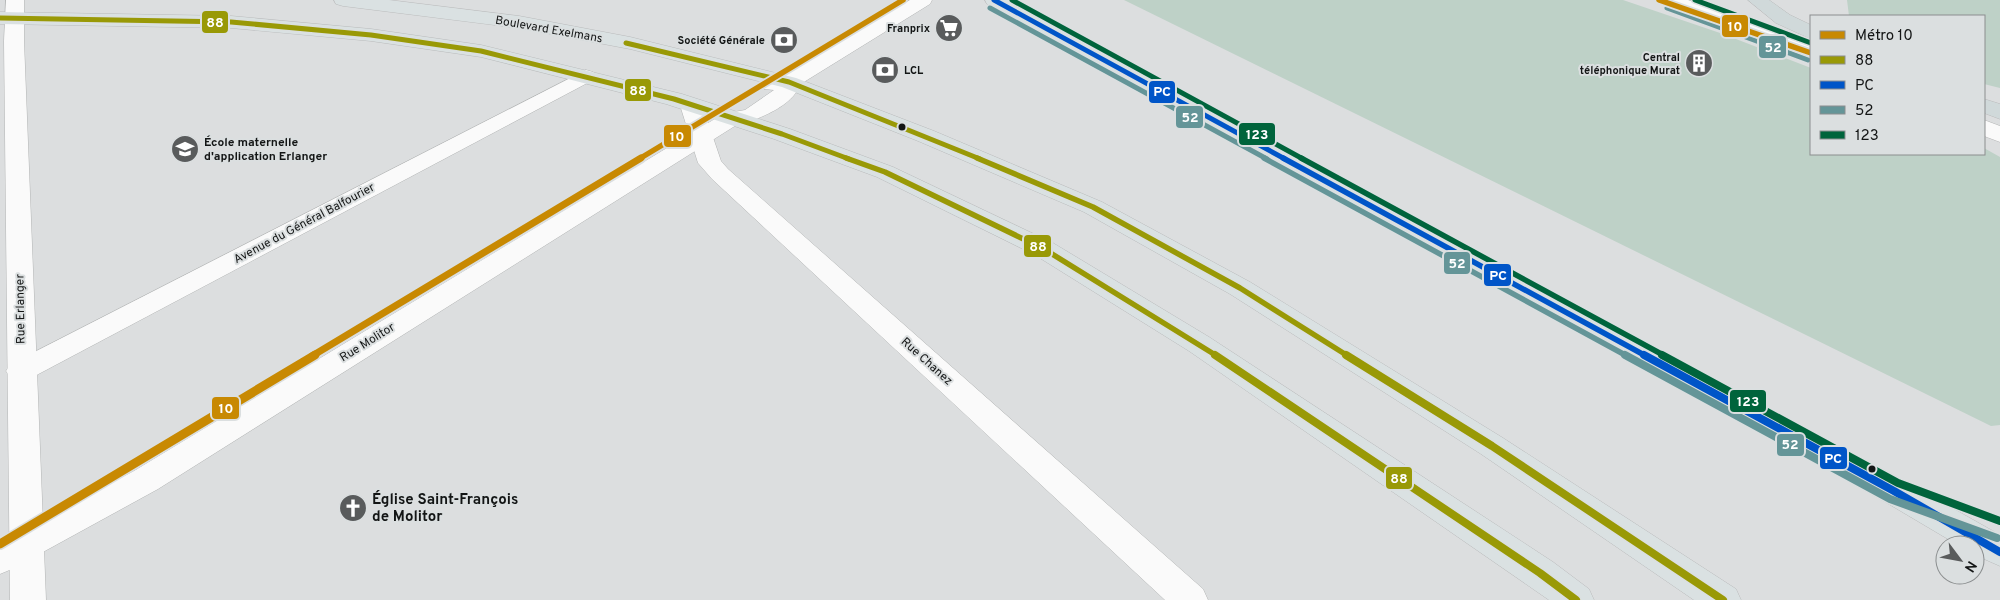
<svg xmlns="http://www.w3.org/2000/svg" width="2000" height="600" font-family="Overpass,sans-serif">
  <rect width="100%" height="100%" fill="#dcdedf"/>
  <!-- green -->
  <g fill="#bed1c7">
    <path d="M1124,0H1623L1723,34L1811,68V154H1984V148L2000,157V425L1991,426Z"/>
    <path d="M1847,0H2000V88L1984,84V16H1849Z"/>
  </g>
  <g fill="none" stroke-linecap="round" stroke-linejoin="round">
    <!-- pedestrian casing -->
    <g stroke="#b2b4b4" stroke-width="1">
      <path id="pedestrian" d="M586,70L593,72L597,76L593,80L31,378L21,381L11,378L6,371L11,364Z"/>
    </g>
    <!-- minor casing -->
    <g stroke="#b2b4b4" stroke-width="1">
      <g id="minor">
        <path d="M6,0H24V41L46,600H10L4,41Z"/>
        <path d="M1661,0H1688L1811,45V58L1663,4Z"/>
        <path d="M691,98L699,100L702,105L721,161L728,169L1203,589L1208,600H1165L712,179L698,163L680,105L683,100Z"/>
        <path d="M1984,120L2000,126V142L1984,136Z"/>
      </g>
    </g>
    <!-- tertiary casing -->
    <g stroke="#b2b4b4" stroke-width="1">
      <path id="tertiary" d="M910,0H932L930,4L799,85C795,105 756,121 738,124L158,489L12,569L0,574V542L134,471L723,114L745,110L774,90L764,89L761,84L764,79L784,76Z"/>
    </g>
    <!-- primary casing -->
    <g stroke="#babbbc" stroke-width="1">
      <g id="primary">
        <path d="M334,0H389L519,16L630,37L796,78L934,131L1102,202L1250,282L1503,438L1736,589L1741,600H1694L1481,454L1230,294L1084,212L918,141L782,87L630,49L519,28L343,6L336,4Z"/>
        <path d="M985,0H1008L1906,482L2000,535V566L1975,555V545H1958L1882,500L987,4Z"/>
        <path d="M0,12L231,16L371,29L481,45L682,94L790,129L893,167L1053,243L1209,337L1553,562L1589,589L1594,600H1549L1189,351L1035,255L877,177L774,139L666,104L481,57L371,41L231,28L0,24Z"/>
      </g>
    </g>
    <!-- trunk casing -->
    <g stroke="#babbbc" stroke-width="1">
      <g id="trunk">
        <path d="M1748,0H1769L1790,15L1811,25V39L1776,23Z"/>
        <path d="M1984,99L2000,104V119L1984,113Z"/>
      </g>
    </g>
    <!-- pedestrian -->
    <use href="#pedestrian" fill="#fafafa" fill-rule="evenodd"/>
    <!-- minor -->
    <use href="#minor" fill="#fafafa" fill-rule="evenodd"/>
    <!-- tertiary -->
    <use href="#tertiary" fill="#fafafa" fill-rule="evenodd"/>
    <!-- primary -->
    <use href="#primary" fill="#dae1e2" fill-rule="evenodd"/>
    <!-- trunk -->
    <use href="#trunk" fill="#d0d9da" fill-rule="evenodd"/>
    <!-- bus-1-far2 casing -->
    <g stroke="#dbdfe0" stroke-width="8">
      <g id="bus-1-far2">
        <path d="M0,18L231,22L371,35L481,51L674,99L782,134L849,159"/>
        <path d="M626,43L789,82L980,159"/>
      </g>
    </g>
    <!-- bus-1-far1 casing -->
    <g stroke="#dbdfe0" stroke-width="9">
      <g id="bus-1-far1">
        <path d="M846,158L885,172L1044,249L1217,356"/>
        <path d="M977,158L1093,207L1240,288L1348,356"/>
      </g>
    </g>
    <!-- bus-1 casing -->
    <g stroke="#dbdfe0" stroke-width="11">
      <g id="bus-1">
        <path d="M1215,355L1540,573L1576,600"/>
        <path d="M1346,355L1492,446L1723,600"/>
      </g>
    </g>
    <!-- bus-2-far2 casing -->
    <g stroke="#dbdfe0" stroke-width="8">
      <path id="bus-2-far2" d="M994,0L1285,159"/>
    </g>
    <!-- bus-2-far1 casing -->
    <g stroke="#dbdfe0" stroke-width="9">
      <path id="bus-2-far1" d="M1283,158L1646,356"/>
    </g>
    <!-- bus-2 casing -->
    <g stroke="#dbdfe0" stroke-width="11">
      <path id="bus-2" d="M1644,355L1894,491L2000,552"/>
    </g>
    <!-- bus-3-far2 casing -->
    <g stroke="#dbdfe0" stroke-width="8">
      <g id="bus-3-far2">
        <path d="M990,8L1267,159"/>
        <path d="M1667,8L1808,60"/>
      </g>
    </g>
    <!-- bus-3-far1 casing -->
    <g stroke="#dbdfe0" stroke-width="9">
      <path id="bus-3-far1" d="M1264,158L1627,356"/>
    </g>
    <!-- bus-3 casing -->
    <g stroke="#dbdfe0" stroke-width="11">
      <path id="bus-3" d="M1625,355L1890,499L1997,538"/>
    </g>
    <!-- bus-4-far2 casing -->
    <g stroke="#dbdfe0" stroke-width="8">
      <g id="bus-4-far2">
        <path d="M1012,0L1303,159"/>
        <path d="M1695,0L1811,43"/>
      </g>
    </g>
    <!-- bus-4-far1 casing -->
    <g stroke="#dbdfe0" stroke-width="9">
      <path id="bus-4-far1" d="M1301,158L1665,356"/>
    </g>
    <!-- bus-4 casing -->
    <g stroke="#dbdfe0" stroke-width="11">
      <path id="bus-4" d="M1662,355L1898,483L2000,521"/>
    </g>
    <!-- bus-1-far2 -->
    <use href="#bus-1-far2" stroke="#999906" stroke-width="5"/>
    <!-- bus-1-far1 -->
    <use href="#bus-1-far1" stroke="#999906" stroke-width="5.5"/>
    <!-- bus-1 -->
    <use href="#bus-1" stroke="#999906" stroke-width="8"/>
    <!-- bus-2-far2 -->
    <use href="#bus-2-far2" stroke="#0055c8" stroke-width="5"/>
    <!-- bus-2-far1 -->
    <use href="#bus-2-far1" stroke="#0055c8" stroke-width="5.5"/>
    <!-- bus-2 -->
    <use href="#bus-2" stroke="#0055c8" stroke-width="8"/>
    <!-- bus-3-far2 -->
    <use href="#bus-3-far2" stroke="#649598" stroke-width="5"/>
    <!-- bus-3-far1 -->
    <use href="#bus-3-far1" stroke="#649598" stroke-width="5.5"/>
    <!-- bus-3 -->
    <use href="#bus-3" stroke="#649598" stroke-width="8"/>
    <!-- bus-4-far2 -->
    <use href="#bus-4-far2" stroke="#00643c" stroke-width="5"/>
    <!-- bus-4-far1 -->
    <use href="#bus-4-far1" stroke="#00643c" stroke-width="5.5"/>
    <!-- bus-4 -->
    <use href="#bus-4" stroke="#00643c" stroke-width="8"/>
    <!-- metro-1-far2 casing -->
    <g stroke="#dbdfe0" stroke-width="9">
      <g id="metro-1-far2">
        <path d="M1659,0L1811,53"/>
        <path d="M639,159L903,0"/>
      </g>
    </g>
    <!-- metro-1-far1 casing -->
    <g stroke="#dbdfe0" stroke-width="11">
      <path id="metro-1-far1" d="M312,356L641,158"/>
    </g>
    <!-- metro-1 casing -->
    <g stroke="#dbdfe0" stroke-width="12">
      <path id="metro-1" d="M0,544L315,355"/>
    </g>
    <!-- metro-1-far2 -->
    <use href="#metro-1-far2" stroke="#c88902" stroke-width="5.5"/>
    <!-- metro-1-far1 -->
    <use href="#metro-1-far1" stroke="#c88902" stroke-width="7"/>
    <!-- metro-1 -->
    <use href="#metro-1" stroke="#c88902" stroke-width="9"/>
  </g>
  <!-- icons -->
  <defs>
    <g id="supermarket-disc" transform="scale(1.4375)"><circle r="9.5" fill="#595b5c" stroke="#dbdfe0"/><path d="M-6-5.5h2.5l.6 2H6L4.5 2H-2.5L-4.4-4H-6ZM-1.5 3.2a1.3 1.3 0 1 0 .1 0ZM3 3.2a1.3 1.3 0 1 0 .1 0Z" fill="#fff"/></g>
    <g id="bank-disc" transform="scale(1.4375)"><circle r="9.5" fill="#595b5c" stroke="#dbdfe0"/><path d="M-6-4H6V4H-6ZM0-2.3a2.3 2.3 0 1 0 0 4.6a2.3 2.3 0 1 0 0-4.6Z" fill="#fff"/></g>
    <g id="building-disc" transform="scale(1.4375)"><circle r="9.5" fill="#595b5c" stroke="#dbdfe0"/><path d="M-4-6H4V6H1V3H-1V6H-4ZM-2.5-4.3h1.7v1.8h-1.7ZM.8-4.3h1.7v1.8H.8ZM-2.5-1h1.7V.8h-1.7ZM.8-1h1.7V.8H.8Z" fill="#fff"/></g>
    <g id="school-disc" transform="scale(1.4375)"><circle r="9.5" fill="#595b5c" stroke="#dbdfe0"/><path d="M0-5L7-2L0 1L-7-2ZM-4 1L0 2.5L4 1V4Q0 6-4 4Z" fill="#fff"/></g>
    <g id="church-disc" transform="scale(1.4375)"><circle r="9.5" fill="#595b5c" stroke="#dbdfe0"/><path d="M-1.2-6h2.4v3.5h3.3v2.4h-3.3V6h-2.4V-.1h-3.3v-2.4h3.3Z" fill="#fff"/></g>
  </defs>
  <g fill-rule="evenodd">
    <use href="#supermarket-disc" x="949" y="28"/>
    <use href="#bank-disc" x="784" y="40"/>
    <use href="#building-disc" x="1699" y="63"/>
    <use href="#bank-disc" x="885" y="70"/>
    <use href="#school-disc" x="185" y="149"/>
    <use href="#church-disc" x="353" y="508"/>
  </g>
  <!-- markers -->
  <g fill="#131515" stroke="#dbdfe0" stroke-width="2">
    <circle cx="902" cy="127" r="4.5"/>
    <circle cx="1872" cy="469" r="4.5"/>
  </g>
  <g text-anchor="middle" stroke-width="4" stroke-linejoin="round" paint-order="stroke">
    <!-- far-poi labels -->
    <g font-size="11" font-weight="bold" fill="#131515" stroke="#dbdfe0" text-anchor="end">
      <text x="930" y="32">Franprix</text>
      <text x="765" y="44">Société Générale</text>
      <text x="1680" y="61">Central<tspan x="1680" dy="13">téléphonique Murat</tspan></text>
      <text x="904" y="74" text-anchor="start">LCL</text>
    </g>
    <!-- street labels -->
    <g font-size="12" fill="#131515" stroke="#dbdfe0">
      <text transform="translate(549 29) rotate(10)" y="4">Boulevard Exelmans</text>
      <text transform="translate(304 223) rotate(-28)" y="4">Avenue du Général Balfourier</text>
      <text transform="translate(20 309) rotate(-91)" y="4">Rue Erlanger</text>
      <text transform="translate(367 342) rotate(-32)" y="4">Rue Molitor</text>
      <text transform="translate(927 361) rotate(42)" y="4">Rue Chanez</text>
    </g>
    <!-- poi labels -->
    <g font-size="12" font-weight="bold" fill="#131515" stroke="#dbdfe0" text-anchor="start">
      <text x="204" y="146">École maternelle<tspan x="204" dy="14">d'application Erlanger</tspan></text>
    </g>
    <!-- near-poi labels -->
    <g font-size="15" font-weight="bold" fill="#131515" stroke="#dbdfe0" text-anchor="start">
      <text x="372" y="504">Église Saint-François<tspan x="372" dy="17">de Molitor</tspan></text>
    </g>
  </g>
  <g stroke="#dbdfe0" stroke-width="2">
    <rect x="201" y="10" width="28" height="24" rx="5" fill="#999906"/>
    <rect x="1721" y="14" width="28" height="24" rx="5" fill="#c88902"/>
    <rect x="1758" y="35" width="29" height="24" rx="5" fill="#649598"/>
    <rect x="624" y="78" width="28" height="24" rx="5" fill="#999906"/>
    <rect x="1148" y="80" width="28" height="24" rx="5" fill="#0055c8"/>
    <rect x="1175" y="105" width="29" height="24" rx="5" fill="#649598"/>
    <rect x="1238" y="122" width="38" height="24" rx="5" fill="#00643c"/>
    <rect x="663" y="124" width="29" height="24" rx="5" fill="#c88902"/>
    <rect x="1023" y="234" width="29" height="24" rx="5" fill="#999906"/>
    <rect x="1443" y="251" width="28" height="24" rx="5" fill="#649598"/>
    <rect x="1483" y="263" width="29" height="24" rx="5" fill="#0055c8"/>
    <rect x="1729" y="389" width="38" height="24" rx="5" fill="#00643c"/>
    <rect x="211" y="396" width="29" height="24" rx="5" fill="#c88902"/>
    <rect x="1776" y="433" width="29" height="24" rx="5" fill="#649598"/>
    <rect x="1819" y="446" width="29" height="24" rx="5" fill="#0055c8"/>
    <rect x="1385" y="466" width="28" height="24" rx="5" fill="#999906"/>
  </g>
  <g font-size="14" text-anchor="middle" font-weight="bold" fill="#fff">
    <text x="215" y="27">88</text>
    <text x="1735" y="31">10</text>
    <text x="1773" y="52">52</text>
    <text x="638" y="95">88</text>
    <text x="1162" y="96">PC</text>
    <text x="1190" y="122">52</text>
    <text x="1257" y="139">123</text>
    <text x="677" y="141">10</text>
    <text x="1038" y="251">88</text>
    <text x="1457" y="268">52</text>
    <text x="1498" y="280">PC</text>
    <text x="1748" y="406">123</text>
    <text x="226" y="413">10</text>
    <text x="1790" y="449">52</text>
    <text x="1833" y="463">PC</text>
    <text x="1399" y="483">88</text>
  </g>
  <!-- legend -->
  <rect x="1810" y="15" width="175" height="140" fill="#dbdfe0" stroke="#8b8e8f"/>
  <rect x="1820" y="31" width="25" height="8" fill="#c88902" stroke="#8b8e8f"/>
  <text x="1855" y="40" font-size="15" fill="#131515">Métro 10</text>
  <rect x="1820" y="56" width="25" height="8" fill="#999906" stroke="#8b8e8f"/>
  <text x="1855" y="65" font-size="15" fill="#131515">88</text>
  <rect x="1820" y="81" width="25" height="8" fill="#0055c8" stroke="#8b8e8f"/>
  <text x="1855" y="90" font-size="15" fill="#131515">PC</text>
  <rect x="1820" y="106" width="25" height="8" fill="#649598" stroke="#8b8e8f"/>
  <text x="1855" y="115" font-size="15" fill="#131515">52</text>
  <rect x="1820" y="131" width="25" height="8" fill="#00643c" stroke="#8b8e8f"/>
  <text x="1855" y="140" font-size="15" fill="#131515">123</text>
  <!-- north arrow -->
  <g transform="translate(1960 560) rotate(122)"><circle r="24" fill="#dbdfe0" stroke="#8b8e8f"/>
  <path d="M0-4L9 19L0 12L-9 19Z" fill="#595b5c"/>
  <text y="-8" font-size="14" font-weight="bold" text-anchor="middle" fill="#131515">N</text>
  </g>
</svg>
